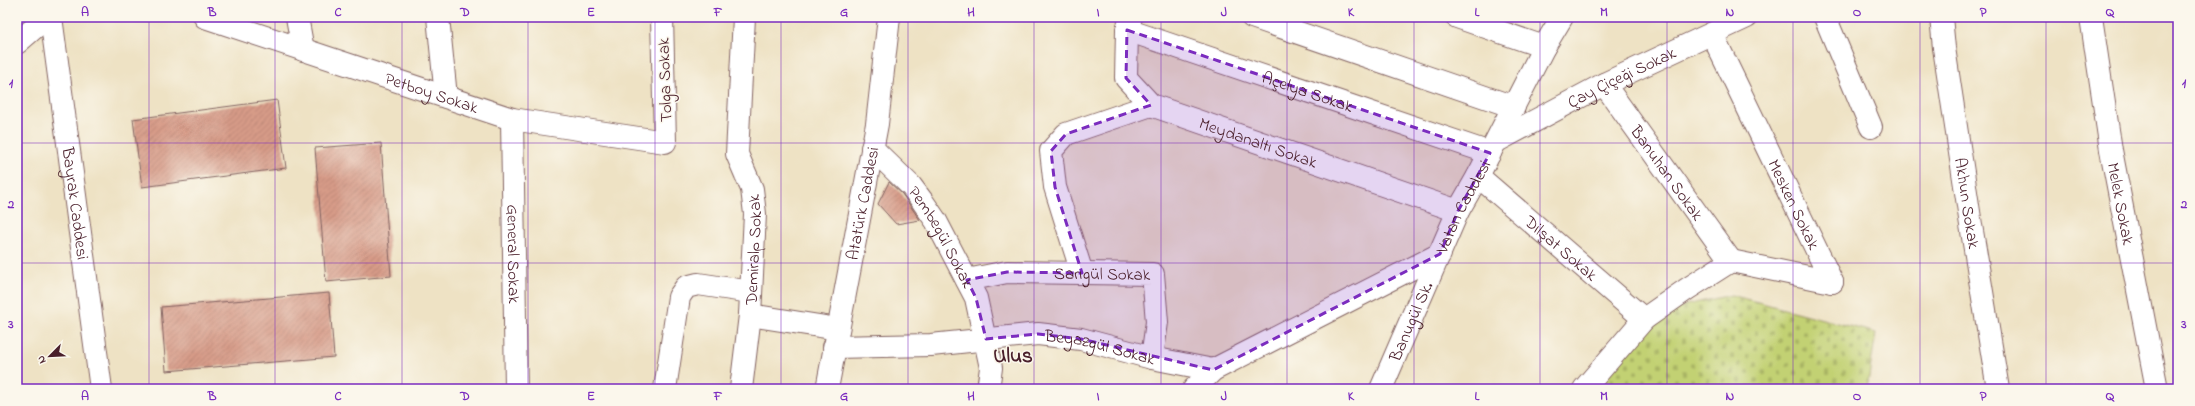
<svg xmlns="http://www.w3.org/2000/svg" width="2195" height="406" font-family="'Indie Flower',sans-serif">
  <defs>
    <pattern id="cemetery-stones" width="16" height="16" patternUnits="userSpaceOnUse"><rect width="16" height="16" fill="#c2d173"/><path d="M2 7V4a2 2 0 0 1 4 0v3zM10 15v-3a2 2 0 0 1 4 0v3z" fill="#a8b364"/></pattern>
    <pattern id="building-hatch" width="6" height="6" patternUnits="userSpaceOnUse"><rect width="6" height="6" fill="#d79b88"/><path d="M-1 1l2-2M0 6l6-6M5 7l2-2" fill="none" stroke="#b07e6f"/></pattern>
  </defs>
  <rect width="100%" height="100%" fill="#fbf7ec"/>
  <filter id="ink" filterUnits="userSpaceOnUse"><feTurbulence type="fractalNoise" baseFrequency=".025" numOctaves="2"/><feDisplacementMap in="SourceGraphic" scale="8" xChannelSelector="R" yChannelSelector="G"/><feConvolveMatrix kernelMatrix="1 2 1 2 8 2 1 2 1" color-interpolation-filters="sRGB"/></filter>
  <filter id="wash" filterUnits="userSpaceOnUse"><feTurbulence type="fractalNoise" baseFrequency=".012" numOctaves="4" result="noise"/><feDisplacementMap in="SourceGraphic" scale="16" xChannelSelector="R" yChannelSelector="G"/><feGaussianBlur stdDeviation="0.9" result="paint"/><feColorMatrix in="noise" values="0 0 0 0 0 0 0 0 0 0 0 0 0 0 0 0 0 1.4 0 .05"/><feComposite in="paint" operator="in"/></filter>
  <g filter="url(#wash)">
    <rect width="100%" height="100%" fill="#eee2c4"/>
    <!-- cemetery -->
    <path fill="url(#cemetery-stones)" stroke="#86784f" d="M1731,295L1876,333L1867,389H1585L1609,363L1677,307Z"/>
    <g id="blocks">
      <!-- building -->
      <g fill="url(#building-hatch)">
        <path d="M277,100L286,168L142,187L133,119Z"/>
        <path d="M381,143L391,276L326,282L315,148Z"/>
        <path d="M889,182L902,194L920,220L896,224L878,204Z"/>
        <path d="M329,293L334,357L166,371L161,307Z"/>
      </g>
    </g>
  </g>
  <g filter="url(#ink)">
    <use href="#blocks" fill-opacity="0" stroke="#836361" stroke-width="1"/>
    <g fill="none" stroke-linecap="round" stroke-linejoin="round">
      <!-- minor casing -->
      <g stroke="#836361" stroke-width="24">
        <g id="minor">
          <path id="s1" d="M51,17L101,389"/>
          <path id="s2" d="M205,17L512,119L665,142L662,17"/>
          <path d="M297,17L303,50"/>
          <path d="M438,17L446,97"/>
          <path id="s3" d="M1131,17L1127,30L1126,78L1151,105L1458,211"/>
          <path d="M1252,17L1514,107"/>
          <path d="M1457,17L1544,47"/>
          <path d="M1825,17L1871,127"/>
          <path id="s4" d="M1941,17L1944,48L1971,225L1998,389"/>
          <path id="s5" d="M2091,17L2111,150L2157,389"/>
          <path id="s6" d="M1127,30L1490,153"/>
          <path id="s7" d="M1712,34L1832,282"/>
          <path d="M17,43L47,17"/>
          <path id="s8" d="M1604,84L1731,261"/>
          <path id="s9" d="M512,119L516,389"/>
          <path id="s10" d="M1497,141L1604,84L1747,17"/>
          <path id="s11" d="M872,148L911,186L923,202L936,221L976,298L991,368L988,389"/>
          <path id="s12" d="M1478,176L1644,319"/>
          <path d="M1731,261L1832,282"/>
          <path d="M1082,273L1055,187L1051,151L1066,134L1151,105"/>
          <path id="s13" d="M967,280L1007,272L1153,274L1157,322L1152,358"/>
          <path d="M750,315L838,329"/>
          <path id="s14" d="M834,347L931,345L1038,334L1081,339L1152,358L1213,370"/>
          <path d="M665,389L679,297L686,287L698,284L751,292"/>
          <path id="s15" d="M741,389L750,315L755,214L752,189L737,154L744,17"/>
          <path d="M1194,389L1213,370L1440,254"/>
          <path id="s16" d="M1381,389L1458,211L1478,176L1544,47L1562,17"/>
          <path d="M1584,389L1644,319L1687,289L1731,261"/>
        </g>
      </g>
      <!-- major casing -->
      <g stroke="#836361" stroke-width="24">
        <g id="major">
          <path id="s17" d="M827,389L877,124L889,17"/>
        </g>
      </g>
      <!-- minor -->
      <use href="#minor" stroke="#fff" stroke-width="22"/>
      <!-- major -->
      <use href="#major" stroke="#fff" stroke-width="22"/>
    </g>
  </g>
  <!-- marked area -->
  <path fill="#7b2cbf" fill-opacity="0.2" stroke="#7b2cbf" stroke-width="3" stroke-dasharray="8 5" stroke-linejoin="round" d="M1127,30L1490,153L1458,211L1440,254L1213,370L1081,339L1038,334L986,339L976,298L967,280L1007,272L1082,273L1055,187L1051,151L1066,134L1151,105L1126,78Z"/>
  <!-- grid -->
  <path fill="none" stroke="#7b2cbf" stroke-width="1" stroke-opacity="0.55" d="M149,17V389M275,17V389M402,17V389M528,17V389M655,17V389M781,17V389M908,17V389M1034,17V389M1161,17V389M1287,17V389M1414,17V389M1540,17V389M1667,17V389M1793,17V389M1920,17V389M2046,17V389M17,143H2178M17,263H2178"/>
  <g text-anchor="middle" stroke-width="3" stroke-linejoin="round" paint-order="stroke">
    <!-- street labels -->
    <g font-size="17" fill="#4a1f2b" stroke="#fbf7ec">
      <text dy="6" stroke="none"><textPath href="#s10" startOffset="140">Çay Çiçeği Sokak</textPath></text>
      <text transform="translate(664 80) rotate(-92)" y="6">Tolga Sokak</text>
      <text dy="6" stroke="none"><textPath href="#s6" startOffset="191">Açelya Sokak</textPath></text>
      <text dy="6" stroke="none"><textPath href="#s2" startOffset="239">Petboy Sokak</textPath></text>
      <text dy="6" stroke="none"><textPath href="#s3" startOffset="212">Meydanaltı Sokak</textPath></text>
      <text dy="6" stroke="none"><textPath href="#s8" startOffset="109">Banuhan Sokak</textPath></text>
      <text dy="6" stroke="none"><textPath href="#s1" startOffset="188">Bayrak Caddesi</textPath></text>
      <text dy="6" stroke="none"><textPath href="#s4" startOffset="188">Akhun Sokak</textPath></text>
      <text dy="6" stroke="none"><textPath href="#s5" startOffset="189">Melek Sokak</textPath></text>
      <text dy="6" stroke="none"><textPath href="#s17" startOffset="189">Atatürk Caddesi</textPath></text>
      <text dy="6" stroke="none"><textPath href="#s7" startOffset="189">Mesken Sokak</textPath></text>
      <text dy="6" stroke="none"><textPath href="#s16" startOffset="200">Vatan Caddesi</textPath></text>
      <text dy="6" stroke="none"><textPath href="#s11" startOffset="114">Pembegül Sokak</textPath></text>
      <text dy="6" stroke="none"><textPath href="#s12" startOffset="110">Dilşat Sokak</textPath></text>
      <text dy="6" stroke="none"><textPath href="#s15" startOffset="140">Demiralp Sokak</textPath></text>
      <text dy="6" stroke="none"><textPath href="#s9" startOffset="135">General Sokak</textPath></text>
      <text dy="6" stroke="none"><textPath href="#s13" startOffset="136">Sarıgül Sokak</textPath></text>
      <text dy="6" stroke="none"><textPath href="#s16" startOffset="74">Banugül Sk.</textPath></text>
      <text dy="6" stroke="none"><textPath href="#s14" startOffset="268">Beyazgül Sokak</textPath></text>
    </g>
    <!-- district labels -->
    <g font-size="21" font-weight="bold" fill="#4a1f2b" stroke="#fbf7ec">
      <text x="1013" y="362">Ulus</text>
    </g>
  </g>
  <!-- margin -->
  <rect width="2195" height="406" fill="none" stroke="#fbf7ec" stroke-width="44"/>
  <!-- north arrow -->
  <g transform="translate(50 356) rotate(246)" stroke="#fbf7ec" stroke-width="3" paint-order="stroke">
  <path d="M0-3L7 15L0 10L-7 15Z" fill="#4a1f2b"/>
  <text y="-6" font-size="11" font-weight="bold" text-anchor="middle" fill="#4a1f2b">N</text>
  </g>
  <rect x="22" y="22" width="2151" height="362" fill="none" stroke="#7b2cbf" stroke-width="1.5"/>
  <g font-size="13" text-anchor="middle" font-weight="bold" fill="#7b2cbf">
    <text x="85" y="16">A</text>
    <text x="212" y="16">B</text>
    <text x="338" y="16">C</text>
    <text x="465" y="16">D</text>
    <text x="591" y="16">E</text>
    <text x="718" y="16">F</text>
    <text x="844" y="16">G</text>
    <text x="971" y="16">H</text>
    <text x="1098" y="16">I</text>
    <text x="1224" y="16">J</text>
    <text x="1351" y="16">K</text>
    <text x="1477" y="16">L</text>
    <text x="1604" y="16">M</text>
    <text x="1730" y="16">N</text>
    <text x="1857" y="16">O</text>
    <text x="1983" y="16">P</text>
    <text x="2110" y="16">Q</text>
    <text x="11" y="87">1</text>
    <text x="2184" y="87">1</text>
    <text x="11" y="208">2</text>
    <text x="2184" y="208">2</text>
    <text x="11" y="328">3</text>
    <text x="2184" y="328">3</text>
    <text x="85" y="400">A</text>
    <text x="212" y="400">B</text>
    <text x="338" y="400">C</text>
    <text x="465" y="400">D</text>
    <text x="591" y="400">E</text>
    <text x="718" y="400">F</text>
    <text x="844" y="400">G</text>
    <text x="971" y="400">H</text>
    <text x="1098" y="400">I</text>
    <text x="1224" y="400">J</text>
    <text x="1351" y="400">K</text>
    <text x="1477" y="400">L</text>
    <text x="1604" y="400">M</text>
    <text x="1730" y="400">N</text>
    <text x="1857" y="400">O</text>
    <text x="1983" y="400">P</text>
    <text x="2110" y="400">Q</text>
  </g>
</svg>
